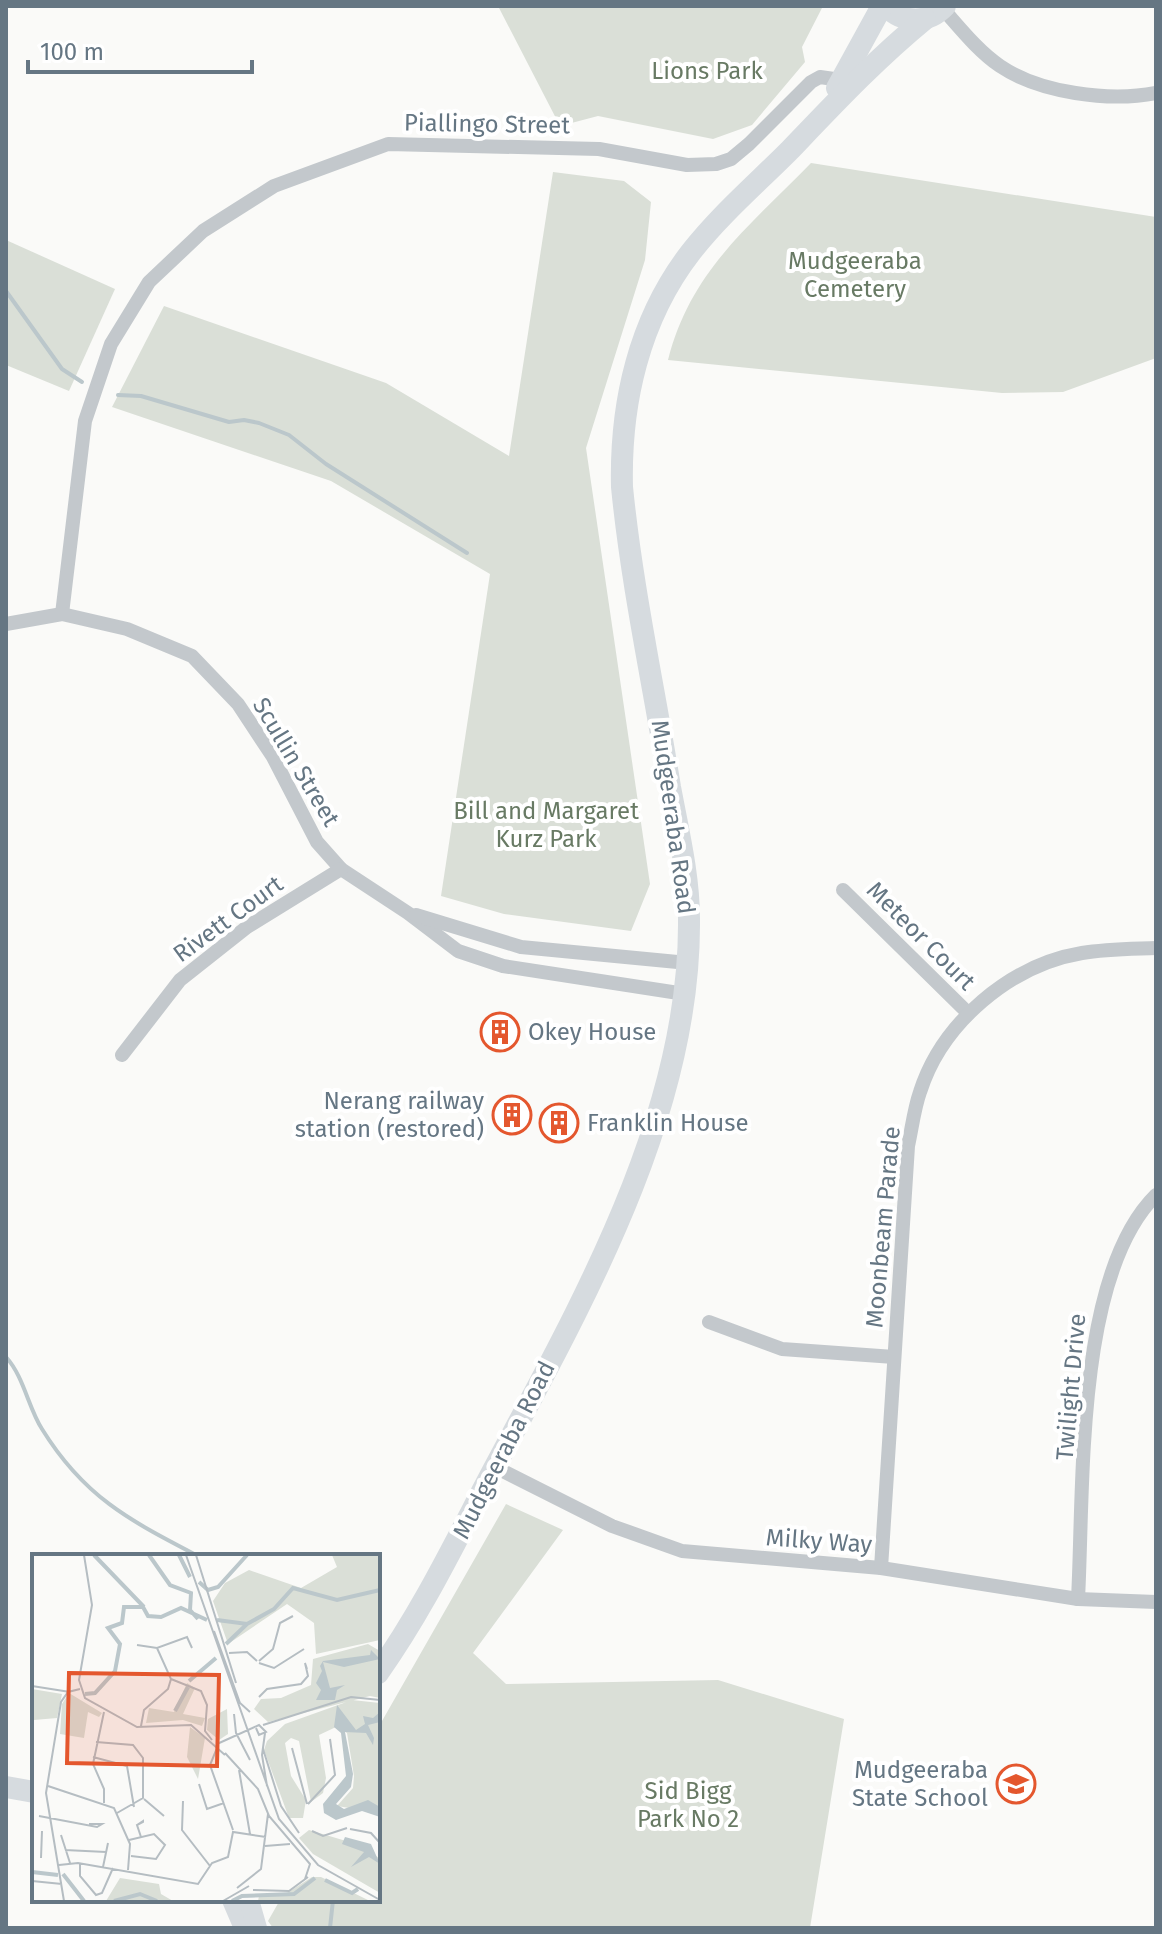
<svg xmlns="http://www.w3.org/2000/svg" width="1162" height="1934" font-family="'Fira Sans',sans-serif">
  <rect width="100%" height="100%" fill="#fafaf8"/>
  <!-- green -->
  <g fill="#dadfd7">
    <path d="M498,6H823L802,47L805,62L752,125L713,139L598,116L560,126Z"/>
    <path d="M811,163L1156,217V358L1063,392L1002,393L668,360C691,270 749,227 811,163Z"/>
    <path d="M553,172L624,181L651,202L645,260L586,448L650,884L631,931L504,914L441,896L490,574L331,481L112,407L164,306L386,383L509,456Z"/>
    <path d="M6,240L115,289L69,391L6,365Z"/>
    <path d="M506,1504L563,1530L473,1653L506,1684L718,1680L844,1719L810,1928H273L268,1921L280,1900H378V1728Z"/>
  </g>
  <g fill="none" stroke-linecap="round" stroke-linejoin="round">
    <!-- stream -->
    <g stroke="#bbc7cb" stroke-width="4">
      <path d="M6,291L62,369L82,382"/>
      <path d="M118,395L141,396L229,422L244,420L259,423L289,435L326,464L467,553"/>
      <path d="M6,1357C24,1377 28,1407 42,1429C84,1497 129,1520 198,1556"/>
      <path d="M330,1928L333,1900"/>
    </g>
    <!-- street -->
    <g stroke="#c3c8cc" stroke-width="14">
      <path d="M943,9C960,28 978,51 1000,66C1040,93 1109,102 1156,93"/>
      <path d="M62,614L85,421L111,344L149,282L203,231L274,186L388,144L599,149L687,165L716,164L731,159L749,144L811,82L820,77L841,80"/>
      <path d="M6,624L62,614L127,629L192,656L238,704L273,757L317,842L341,869L408,913L458,951L503,966L685,994"/>
      <path d="M843,890L968,1013"/>
      <path d="M416,915L521,947L688,963"/>
      <path d="M122,1055L180,980L247,927L341,869"/>
      <path d="M709,1322L782,1349L894,1357"/>
      <path d="M495,1467L612,1526L682,1551L881,1568L1078,1599L1156,1602"/>
      <path d="M881,1568L908,1146C912,1128 914,1109 920,1092C942,1023 1010,965 1082,953C1106,949 1131,949 1156,948"/>
      <path d="M1078,1599C1084,1488 1075,1275 1156,1195"/>
    </g>
    <!-- secondary -->
    <g stroke="#d6dbdf" stroke-width="20">
      <path d="M232,1900L244,1928"/>
      <path d="M249,1900L257,1928"/>
    </g>
    <!-- primary -->
    <g stroke="#d6dbdf" stroke-width="22">
      <path d="M886,6C903,24 928,24 945,6"/>
      <path d="M837,88L882,6"/>
      <path d="M378,1673C425,1607 459,1534 497,1463C585,1298 691,1111 689,919C689,875 678,830 670,787C654,687 632,588 622,487C620,403 639,319 691,252C720,215 756,184 789,151C833,105 875,60 925,19"/>
      <path d="M6,1787L34,1792"/>
    </g>
  </g>
  <!-- icons -->
  <defs>
    <g id="building-ring" transform="scale(2)"><circle r="9.5" fill="#fff" stroke="#e4572e" stroke-width="1.5"/><path d="M-4-6H4V6H1V3H-1V6H-4ZM-2.5-4.3h1.7v1.8h-1.7ZM.8-4.3h1.7v1.8H.8ZM-2.5-1h1.7V.8h-1.7ZM.8-1h1.7V.8H.8Z" fill="#e4572e"/></g>
    <g id="school-ring" transform="scale(2)"><circle r="9.5" fill="#fff" stroke="#e4572e" stroke-width="1.5"/><path d="M0-5L7-2L0 1L-7-2ZM-4 1L0 2.5L4 1V4Q0 6-4 4Z" fill="#e4572e"/></g>
  </defs>
  <g fill-rule="evenodd">
    <use href="#building-ring" x="500" y="1032"/>
    <use href="#building-ring" x="512" y="1115"/>
    <use href="#building-ring" x="559" y="1123"/>
    <use href="#school-ring" x="1016" y="1784"/>
  </g>
  <g text-anchor="middle" stroke-width="8" stroke-linejoin="round" paint-order="stroke">
    <!-- park labels -->
    <g font-size="24" fill="#687a64" stroke="#fff">
      <text x="707" y="79">Lions Park</text>
      <text x="855" y="269">Mudgeeraba<tspan x="855" dy="28">Cemetery</tspan></text>
      <text x="546" y="819">Bill and Margaret<tspan x="546" dy="28">Kurz Park</tspan></text>
      <text x="688" y="1799">Sid Bigg<tspan x="688" dy="28">Park No 2</tspan></text>
    </g>
    <!-- street labels -->
    <g font-size="24" fill="#657683" stroke="#fff">
      <text transform="translate(487 124) rotate(1)" y="8">Piallingo Street</text>
      <text transform="translate(296 762) rotate(59)" y="8">Scullin Street</text>
      <text transform="translate(673 817) rotate(82)" y="8">Mudgeeraba Road</text>
      <text transform="translate(228 919) rotate(-36)" y="8">Rivett Court</text>
      <text transform="translate(921 936) rotate(45)" y="8">Meteor Court</text>
      <text transform="translate(883 1227) rotate(-85)" y="8">Moonbeam Parade</text>
      <text transform="translate(1071 1387) rotate(-85)" y="8">Twilight Drive</text>
      <text transform="translate(504 1450) rotate(-63)" y="8">Mudgeeraba Road</text>
      <text transform="translate(819 1541) rotate(4)" y="8">Milky Way</text>
    </g>
    <!-- poi labels -->
    <g font-size="24" fill="#657683" stroke="#fff" text-anchor="start">
      <text x="528" y="1040">Okey House</text>
      <text x="484" y="1109" text-anchor="end">Nerang railway<tspan x="484" dy="28">station (restored)</tspan></text>
      <text x="587" y="1131">Franklin House</text>
      <text x="988" y="1778" text-anchor="end">Mudgeeraba<tspan x="988" dy="28">State School</tspan></text>
    </g>
  </g>
  <!-- overview -->
  <g transform="translate(32 1554)">
    <rect width="348" height="348" fill="#fafaf8"/>
    <path d="M300,1H348V86L284,100L282,69L255,50L196,90L181,47L193,29L217,16L269,34L305,13ZM336,90L348,97V144L338,142L236,168L222,155L229,145L249,144L279,131L281,105ZM155,129L163,134L151,160L173,164L170,172L151,166L114,169L117,154L142,158ZM0,135L30,140L25,164L2,166ZM37,139L70,159L67,163L56,158L52,184L28,180L30,150ZM320,146L348,149V259L305,252L321,234L322,222L315,179L304,173L287,181L294,224L291,239L279,248L267,187L259,184L253,189L259,222L274,246L271,264H257L232,196L235,187L253,170ZM195,155L196,180L187,186L175,176L176,165ZM158,173L173,184L166,225L155,203ZM277,276L331,292L348,305V339L281,300L267,284ZM280,323H289L338,347H226L227,342L255,339ZM88,324L127,330L129,340L141,347H74Z" fill="#dadfd7"/>
    <path d="M339,96L348,105L312,113L291,108L298,134L313,131L305,136L303,146H284L289,136L284,129L290,117L288,112L291,107L338,101ZM305,151L324,176L333,170L331,162L341,164L348,158V168L336,171L342,184L341,191L334,179L313,178L321,220L319,233L304,250L312,255L336,246L348,253V263L330,257L304,266L292,259L291,250L314,222L309,179L302,173ZM313,283L339,290L348,310L337,303L319,313L332,298L310,290Z" fill="#bbc7cb"/>
    <path fill="none" stroke="#bbc7cb" stroke-width="4" d="M62,1L112,53M117,1L138,31L159,39L158,56L166,65M147,1L158,23M167,28L176,36L186,33L215,1M185,66L215,70L242,55L261,34L305,46L348,36M194,90L215,70M157,127L184,104M53,140L63,139L83,117L88,90L76,74L90,69L92,53H111L116,62L129,63L149,54L175,66M143,157L156,133M0,318L26,321M31,320L52,347M293,326L320,339L326,335M82,347L108,340L125,347M200,347L210,342L262,340L283,324"/>
    <path fill="none" stroke="#b5bdc2" stroke-width="2" d="M52,1L60,51L47,126L53,144L105,173L159,171L193,201M154,1L247,265L286,311L348,346M164,1L204,129M182,77L208,149L218,158M105,91L125,94L155,83L160,94M197,99L215,98L225,107M227,107L241,95L248,69L261,62M227,109L242,114L272,95M139,125L169,137L175,151L173,177L180,186M0,132L38,138M227,143L235,135L269,130L276,122L273,109L275,115M202,160L204,179L218,206M231,171L319,143L348,146M109,172L112,156L136,135L139,125L125,94M233,179L230,201L235,232M64,188L101,191L111,204V244L85,259M185,190L227,171L234,178L227,181L224,174M185,194L178,211L201,276M260,194L275,250M231,195L249,252L267,279M193,199L226,235L237,262L278,310L273,325M61,203L95,212L102,253M207,216L218,280M167,230L175,255L192,249M16,232L82,254L98,290L96,316M112,245L132,262M151,247L150,276L178,312M72,249V235L61,210L72,158M276,250L303,221L298,185M7,262L65,273L70,270H57M105,271L111,267V268L105,271L109,283M318,275L339,279L348,289M280,277L291,282L315,274M29,281L38,309M97,286L122,280L133,291L124,305L99,302M233,292L258,290M33,296L74,298M9,304L10,277M48,309V322L64,341L70,339L81,314M27,311L46,309L166,330L180,309L196,303L201,278L234,283M71,313L76,289M0,327L30,330M205,334L229,315L236,260M221,336L257,337L276,323M32,347L14,239L29,148L36,138L48,135M191,347L217,332"/>
    <path fill="#e4572e" fill-opacity="0.15" stroke="#e4572e" stroke-width="4" d="M37,119L187,121L185,212L35,209Z"/>
    <rect width="348" height="348" fill="none" stroke="#657683" stroke-width="4"/>
  </g>
  <!-- border -->
  <rect width="1162" height="1934" fill="none" stroke="#657683" stroke-width="16"/>
  <!-- scale -->
  <path d="M28 60v12h224v-12" fill="none" stroke="#657683" stroke-width="4"/>
  <text x="40" y="60" font-size="24" fill="#657683" stroke="#ffffff" stroke-width="6" paint-order="stroke">100 m</text>
</svg>
